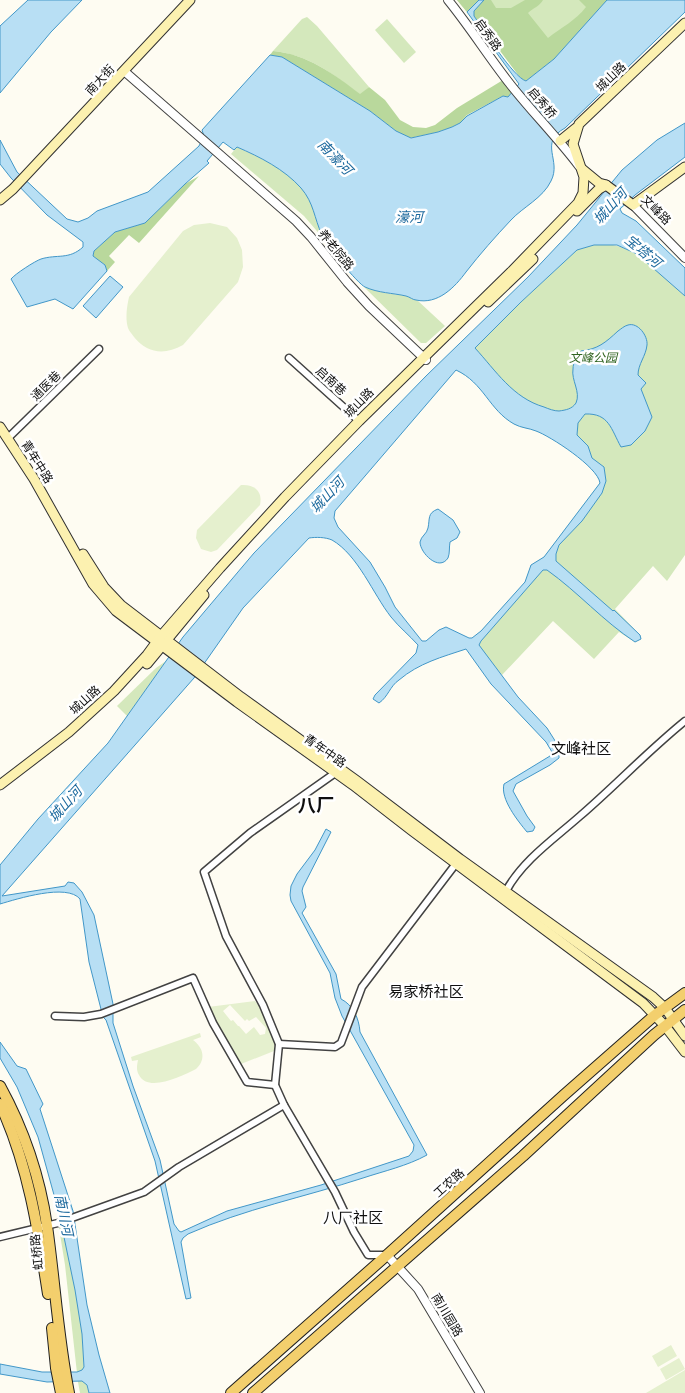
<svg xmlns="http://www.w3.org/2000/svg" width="685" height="1393" font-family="'IBM Plex Serif','Noto Sans SC',serif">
  <rect width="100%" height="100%" fill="#fefcf2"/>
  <!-- green -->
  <g fill="#d4e8bc">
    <path d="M457,0H607L554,59L467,12Z"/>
    <path d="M307,17L317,26L369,87L360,95C334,74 307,54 273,51L302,19Z"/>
    <path d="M387,19L416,52L404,63L375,30Z"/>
    <path d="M237,147C264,159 298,175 312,203C317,214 319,226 322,237L304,216L231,154Z"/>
    <path d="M606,244C639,247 661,275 685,296V555L667,581L653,566L615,609L640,635L641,639L635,642L619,632L594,659L553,621L502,675L472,638L481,631L525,582L531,565L544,557L600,483C598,467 551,436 536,431C529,428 521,428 514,424C499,416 491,401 480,388C474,380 465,375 456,370L475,348L521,302L577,250L594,245Z"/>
    <path d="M364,287L386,293L407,296L417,300L445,326L426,343H421Z"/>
    <path d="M166,661L127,716L117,706L156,668Z"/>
    <path d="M62,1224C69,1260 77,1295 82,1332C84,1352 82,1373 89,1393H80L78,1382L65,1265L59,1228Z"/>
  </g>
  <!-- forest -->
  <g fill="#b9d89c">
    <path d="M457,0H491L496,8H511L525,0H543C540,6 533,8 528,13L548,38C562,27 575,21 586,7L579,0H607L554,59L526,81L521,79L474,16L467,12Z"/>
    <path d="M273,51C307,54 334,74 360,94L369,87L385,100L400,120L413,127L426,128L435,125L457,108L503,80L512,92L508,97L503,96L467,115L460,123L452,127L438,132L410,138L396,131L370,111L282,57L270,55Z"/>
    <path d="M199,176L139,243L129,235L109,256L115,262L107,271L105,265L93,256L94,251L115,232L145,223L185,184Z"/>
  </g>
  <!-- pitch -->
  <g fill="#e5f0ce" fill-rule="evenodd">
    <path d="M210,223L227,227L237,238L242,250L243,267L238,282L183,345C165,355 148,354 134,337C132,334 129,331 128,328C125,318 127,306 129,297L183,231L194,225Z"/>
    <path d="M241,485C254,484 263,491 260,505L217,550L211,552L201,549L196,538L197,530Z"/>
    <path d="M255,1001C266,1014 276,1035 274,1051L241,1064L208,1007ZM230,1005L245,1021L247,1019L249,1021L256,1017L266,1028L265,1034L260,1035L254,1027L246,1034L239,1026H238L233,1020L231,1021L223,1011Z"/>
    <path d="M200,1033L201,1037L193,1040C204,1048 206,1060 196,1069C182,1076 148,1093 139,1075C136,1070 137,1065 138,1060L132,1061L131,1057Z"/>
    <path d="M671,1345L677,1356L658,1367L652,1356Z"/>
    <path d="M679,1358L685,1369L666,1380L660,1369Z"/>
    <path d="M685,1370V1393H646Z"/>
  </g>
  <!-- water -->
  <g fill="#b8dff4" stroke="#4297c8" fill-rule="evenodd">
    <path d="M28,0H82L51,32L0,93V26Z"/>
    <path d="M479,0H484L474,11V16C483,29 513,77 526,81L554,59L607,0H685V12L565,128C538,143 562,160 551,181C543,198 523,207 511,220C495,237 480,254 466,272C455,287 438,305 416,300C413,300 410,297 406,296C393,293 378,293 365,287C358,284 325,244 322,235C314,218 314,203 301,188C284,169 260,157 237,147L234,150L223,142L207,161L209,163L185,184L145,223L115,232L94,251L93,256L105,265L107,271L73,309L55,299L27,307L11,279C15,274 35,261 41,259C57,254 69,260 83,247V242L47,215L11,178L0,164V140L17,172L67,219L78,222L88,218L97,211L148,192L199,146L204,136L202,130L270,55L282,57L370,111L396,131L411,138L438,132L452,127L460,123L467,116L503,96L508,97L519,84L467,12Z"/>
    <path d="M685,123V157L635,195L620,209L622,213L636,221L685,268V296L637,254L617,245H594L577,250L521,302L475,348C496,371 513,398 544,407C549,409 554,411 559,411C566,410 572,409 576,403C581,392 571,380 573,369C573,362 577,356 581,351C598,349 605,343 618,331C621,329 624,326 628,325C638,322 648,336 647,345C646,356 638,364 638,375L646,383L641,389L652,417L645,431L631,445L621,447C611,429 609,413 585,414L578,423L577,435L588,446L592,458L604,467L606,481L602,493L582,521L559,545L556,554V561L613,611L614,610L640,635L641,639L635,642C603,621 578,592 547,570H543L481,641L479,645L518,697L547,728L559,747V758L550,765L516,784L513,791L527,816L535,827L533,831L527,832C518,821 500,799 504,784L550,756L552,752L546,742L491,684L466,649C442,657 419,663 399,680C390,686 388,697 379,703L373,699L375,695L416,653L418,645C409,635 399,627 391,617C373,594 358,555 332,540C325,537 316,537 309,538L243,608L194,678L2,896L65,886L68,882L74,883L82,892L94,915L113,1004V1023L133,1086L160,1160L174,1224L179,1231L181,1232L227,1211L321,1185L409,1156L413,1151L414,1145L342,1016L335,998L330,973L291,901L290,895L291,886L297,874L315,850L326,829L331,832L303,887L302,891L306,907L302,913L336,974L341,999C353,1005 359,1018 360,1032L427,1155C407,1166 384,1171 363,1178C305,1197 244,1209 188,1234L183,1238L181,1242L191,1298L186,1299L155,1161L106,1020L103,1017L89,962L80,899C67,883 17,899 0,904V865L38,819L108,743L183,637L254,553L426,376L528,277L577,225L622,170L657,140ZM456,370C484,383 489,410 514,424C521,428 529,428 536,431C550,436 598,467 600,483L544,557L531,565L525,582L481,631L472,638H469L446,627L439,630L426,641H422L395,607L385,587L370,562L338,527L334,518L335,511Z"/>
    <path d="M110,276L123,287L96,318L83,306Z"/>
    <path d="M438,509L453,520L460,532L457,538L450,542C449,547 450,553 448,558C439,572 420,553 420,542C421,536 427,534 428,528C430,519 427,513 438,509Z"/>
    <path d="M0,1042L17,1066L26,1069L43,1104L40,1109L73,1211L87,1305L99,1355L110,1393H89L87,1385L82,1381L47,1382L0,1374V1364L42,1372H77L82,1370L84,1367L82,1334L75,1290L59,1213L38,1137L17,1087L0,1058Z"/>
  </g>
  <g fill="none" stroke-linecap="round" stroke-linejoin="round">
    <!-- minor casing -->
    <g stroke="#424242" stroke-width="9">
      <g id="minor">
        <path d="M289,358L359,421"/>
        <path d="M8,438L99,349"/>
        <path d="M338,771L250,833L204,872L226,936L263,1005L279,1044L275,1085L284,1105L335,1192L354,1232L368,1255H386"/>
        <path d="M506,891C523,860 554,839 580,816C616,785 648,751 685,721"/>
        <path d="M55,1016L84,1017L101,1014L193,978L213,1023L247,1082L275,1085"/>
        <path d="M279,1044L335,1047L341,1043L362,987L458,861"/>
        <path d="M0,1237L58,1223L144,1192L179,1167L284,1105"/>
      </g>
    </g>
    <!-- tertiary casing -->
    <g stroke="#424242" stroke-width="10">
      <g id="tertiary">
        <path d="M448,0C470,27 488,56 510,84C532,112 557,137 579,166"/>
        <path d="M124,71L296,221L311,237L347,282L369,306L426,360"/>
        <path d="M633,205L685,258"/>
        <path d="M387,1255L418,1289L480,1393"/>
      </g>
    </g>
    <!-- secondary casing -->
    <g stroke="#313131" stroke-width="11">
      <g id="secondary">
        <path d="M560,141L576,128"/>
        <path d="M582,169L599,183L606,185L633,205L685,167"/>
        <path d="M0,200L13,189L190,0"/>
        <path d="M577,211L599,189L606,185"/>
        <path d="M488,302L533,259"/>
        <path d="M0,427L34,479L93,584L116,611L237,702L353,785L411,830L643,1003L665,1026L685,1052"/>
        <path d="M83,554L104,587L121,605L241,697L357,781L460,859L653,997L665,1008L685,1036"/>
        <path d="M147,664L204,595"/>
        <path d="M0,785L69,732L114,691L147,655L161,636L220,568L285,497L359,421L511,272L578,203L583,193L584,177L573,144L579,124L685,23"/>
      </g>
    </g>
    <!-- primary casing -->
    <g stroke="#202020" stroke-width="12">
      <g id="primary">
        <path d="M0,1086C23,1128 40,1178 47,1226C55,1282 58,1338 69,1393"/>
        <path d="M0,1104C28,1164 38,1229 48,1294"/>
        <path d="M52,1328L56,1368L61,1393"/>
        <path d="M231,1393L387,1255L564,1095L655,1015L685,993"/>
        <path d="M253,1393L523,1156L654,1035L685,1010"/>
      </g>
    </g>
    <!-- minor -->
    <use href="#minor" stroke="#fff" stroke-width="6"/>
    <!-- tertiary -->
    <use href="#tertiary" stroke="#fff" stroke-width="8"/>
    <!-- secondary -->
    <use href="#secondary" stroke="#fcf1b0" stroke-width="9"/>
    <!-- primary -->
    <use href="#primary" stroke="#f3cf6d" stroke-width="10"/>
  </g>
  <g text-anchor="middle" stroke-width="5" stroke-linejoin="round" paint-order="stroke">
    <!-- street labels -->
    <g font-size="12" fill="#0f0f0f" stroke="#fff">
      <text transform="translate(488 35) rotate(54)" y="4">启秀路</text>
      <text transform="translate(611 77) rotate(-44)" y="4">城山路</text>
      <text transform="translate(100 80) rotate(-47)" y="4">南大街</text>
      <text transform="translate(542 103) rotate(49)" y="4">启秀桥</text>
      <text transform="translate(656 210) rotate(45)" y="4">文峰路</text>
      <text transform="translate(336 250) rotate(51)" y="4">养老院路</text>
      <text transform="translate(331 381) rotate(43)" y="4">启南巷</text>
      <text transform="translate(46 386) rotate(-45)" y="4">通医巷</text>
      <text transform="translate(359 403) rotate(-45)" y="4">城山路</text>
      <text transform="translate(37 462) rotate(58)" y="4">青年中路</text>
      <text transform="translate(85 700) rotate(-42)" y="4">城山路</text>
      <text transform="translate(325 751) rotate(35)" y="4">青年中路</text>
      <text transform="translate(449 1183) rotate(-42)" y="4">工农路</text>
      <text transform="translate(37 1252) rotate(-96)" y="4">虹桥路</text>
      <text transform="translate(447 1315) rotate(59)" y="4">南川园路</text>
    </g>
    <!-- park labels -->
    <g font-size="12" font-style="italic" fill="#316521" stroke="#fff">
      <text x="593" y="362">文峰公园</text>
    </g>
    <!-- water labels -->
    <g font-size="14" font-style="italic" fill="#1c699d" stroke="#fff">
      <text transform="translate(335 157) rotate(46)" y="5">南濠河</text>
      <text transform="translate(610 206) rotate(-48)" y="5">城山河</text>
      <text x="409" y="222">濠河</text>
      <text transform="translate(643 251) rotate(40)" y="5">宝塔河</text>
      <text transform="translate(327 495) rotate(-47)" y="5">城山河</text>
      <text transform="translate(65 804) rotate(-48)" y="5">城山河</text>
      <text transform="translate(64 1215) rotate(78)" y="5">南川河</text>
    </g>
    <!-- quarter labels -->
    <g font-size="15" fill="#0f0f0f" stroke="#fff">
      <text x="581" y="754">文峰社区</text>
      <text x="426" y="997">易家桥社区</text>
      <text x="353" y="1223">八厂社区</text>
    </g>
    <!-- district labels -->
    <g font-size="18" font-weight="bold" fill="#0f0f0f" stroke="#fff">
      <text x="316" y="812">八厂</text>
    </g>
  </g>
</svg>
